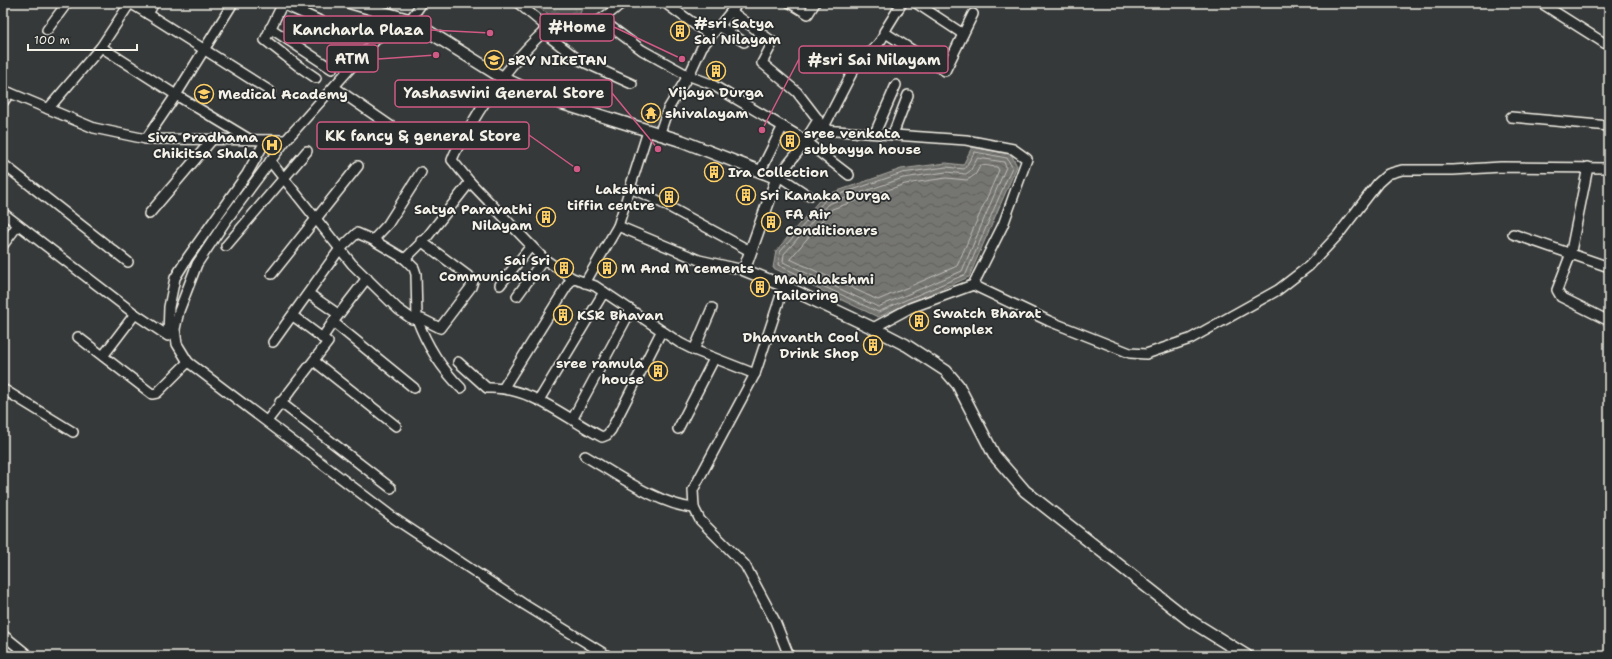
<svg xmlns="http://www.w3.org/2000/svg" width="1612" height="659" font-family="'Shantell Sans',sans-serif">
  <defs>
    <pattern id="wetland-marsh" width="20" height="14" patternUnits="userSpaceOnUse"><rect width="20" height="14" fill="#4e514f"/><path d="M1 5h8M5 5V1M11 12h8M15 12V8" fill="none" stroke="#686a68"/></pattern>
    <pattern id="water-waves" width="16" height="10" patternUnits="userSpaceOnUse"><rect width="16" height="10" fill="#757572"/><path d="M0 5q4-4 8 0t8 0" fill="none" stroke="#5f5e5c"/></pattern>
  </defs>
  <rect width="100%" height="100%" fill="#363939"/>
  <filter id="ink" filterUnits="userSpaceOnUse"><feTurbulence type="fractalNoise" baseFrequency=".025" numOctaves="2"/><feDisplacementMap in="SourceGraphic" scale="8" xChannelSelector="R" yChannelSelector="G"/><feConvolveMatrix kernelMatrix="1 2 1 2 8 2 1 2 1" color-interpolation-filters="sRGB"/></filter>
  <g filter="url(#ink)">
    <!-- wetland -->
    <path fill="url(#wetland-marsh)" stroke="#a1a19c" d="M533,3H584L579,16L555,19Z"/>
    <!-- water -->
    <path fill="url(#water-waves)" stroke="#a8a7a1" d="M972,147L1011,154L1017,166L969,277L878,317L773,268L776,251L823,196L901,169L946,163L963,165Z"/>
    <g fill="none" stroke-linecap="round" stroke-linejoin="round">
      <!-- shore -->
      <g stroke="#c1bfb9" stroke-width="1">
        <path d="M975,152L1007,158L1012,167L966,274L878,312L778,265L780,252L826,199L902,173L946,167L964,169Z"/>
        <path d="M978,158L1004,162L1006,167L962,271L878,307L783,262L784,254L828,204L903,178L946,172L966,174L970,171Z"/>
        <path d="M981,165L997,167L999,170L957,266L878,300L790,259L832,209L905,184L946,178L967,180L975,175Z"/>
      </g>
      <!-- minor casing -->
      <g stroke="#f4f1e8" stroke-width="12">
        <g id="minor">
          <path d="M283,3L265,40L297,65L316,78"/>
          <path d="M518,3L548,28"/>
          <path d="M622,3C599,23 579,37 548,28C516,56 489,93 468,130C462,140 456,149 452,160L470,182L544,259L572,278L595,286L604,292L680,343L694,350L755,374"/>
          <path d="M665,3L711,36"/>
          <path d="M790,3L808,14L815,3"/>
          <path d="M902,3L884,32L945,71L973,14"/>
          <path d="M916,3L963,34"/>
          <path d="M1541,3L1609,46"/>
          <path d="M282,4L348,33"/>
          <path d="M732,12L773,42L762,63L797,92L817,118L822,130"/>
          <path d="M148,14L270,91"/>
          <path d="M397,16L286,140L225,222L197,264L179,311L175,329L177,344L188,362L395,519L525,605L608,656"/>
          <path d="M410,20L422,3"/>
          <path d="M602,20L642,50L687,75L711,84L797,135L849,175"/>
          <path d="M719,26L744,42"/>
          <path d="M270,28L332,69"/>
          <path d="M47,30L67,3"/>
          <path d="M543,32L579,60L632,84"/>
          <path d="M101,47L176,95L249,139"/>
          <path d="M334,87L392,127"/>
          <path d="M3,90L94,128L146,139L286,140"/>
          <path d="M3,102L10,93"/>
          <path d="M48,109L101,47L130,3L148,14L154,3"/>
          <path d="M1511,117L1609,126"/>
          <path d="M821,127L826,123L855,67C866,53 877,50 885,33"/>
          <path d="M875,133L896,85"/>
          <path d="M893,134L908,95"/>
          <path d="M659,135L668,109L691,71L702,47L738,3"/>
          <path d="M146,139L176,95L233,3"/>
          <path d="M810,139L808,136L818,120"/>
          <path d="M270,161L352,264L398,309L412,319H417C427,346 441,368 461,388"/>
          <path d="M3,164L128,262"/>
          <path d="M1588,167L1570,256L1557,290L1561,297L1609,321"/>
          <path d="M760,172L783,126"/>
          <path d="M779,176L809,196"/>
          <path d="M777,178L806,142L822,130L966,140L1013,149L1027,159L1003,225L973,285L910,308L873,328"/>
          <path d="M630,188L651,197L750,251"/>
          <path d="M3,213L135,314L168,336L169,307L175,278L188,257L247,174L266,140"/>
          <path d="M149,214L211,141"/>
          <path d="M618,226L699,260L744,270"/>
          <path d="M1513,234L1609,267"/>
          <path d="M373,240L405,259"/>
          <path d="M421,241L471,278L473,281L471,287L440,328L422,319H417L416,274L414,268L405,259L427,237L470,182"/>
          <path d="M3,245L18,225"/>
          <path d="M226,246L307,151"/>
          <path d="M272,274L358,166"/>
          <path d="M367,278L333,322L414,388"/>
          <path d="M585,283L618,226L648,131"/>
          <path d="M500,285L531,246"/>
          <path d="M973,285L1049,321L1130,353L1146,354L1190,339L1278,290L1309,266L1338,235L1378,183L1388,174L1402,170H1453L1501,167L1609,168"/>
          <path d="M784,286L755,374L693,490L694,508L700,520L745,565L775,621L789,656"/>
          <path d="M309,294L338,314"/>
          <path d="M517,296L544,259"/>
          <path d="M78,337L152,394L157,393L188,362"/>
          <path d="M322,338L333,322"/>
          <path d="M273,342L339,250L357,233L373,240L388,224L421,172"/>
          <path d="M694,350L712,308"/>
          <path d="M103,356L135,314"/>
          <path d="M314,361L396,426"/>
          <path d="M458,362L487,388C531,386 565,418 602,437L607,435L611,430L661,332"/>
          <path d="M504,387L572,278"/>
          <path d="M3,389L73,432"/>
          <path d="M539,400L604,292"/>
          <path d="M280,402L391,488"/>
          <path d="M573,418L631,310"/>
          <path d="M267,421L328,342L293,316"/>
          <path d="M678,429L714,359"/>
          <path d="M585,456C616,474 659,505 694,508"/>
          <path d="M3,635L29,656"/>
        </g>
      </g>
      <!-- major casing -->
      <g stroke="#f4f1e8" stroke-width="14">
        <path id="major" d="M351,3L410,20L503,78L551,100L682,141L777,178L744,270L784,286L873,328L906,345L946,371L958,385L994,455L1025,491L1189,620L1247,656"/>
      </g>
      <!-- minor -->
      <use href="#minor" stroke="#2a2d2e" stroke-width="9"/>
      <!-- major -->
      <use href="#major" stroke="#2a2d2e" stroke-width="11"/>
    </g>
  </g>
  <!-- icons -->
  <defs>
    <g id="building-ring" transform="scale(1)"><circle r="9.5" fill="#2a2d2e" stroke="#ffd166" stroke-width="1.5"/><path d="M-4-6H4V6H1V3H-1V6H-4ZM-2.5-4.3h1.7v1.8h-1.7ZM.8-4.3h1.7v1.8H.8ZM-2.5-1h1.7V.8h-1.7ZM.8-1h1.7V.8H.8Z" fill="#ffd166"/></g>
    <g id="school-ring" transform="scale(1)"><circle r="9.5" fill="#2a2d2e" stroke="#ffd166" stroke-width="1.5"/><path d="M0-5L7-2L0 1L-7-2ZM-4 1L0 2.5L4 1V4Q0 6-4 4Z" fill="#ffd166"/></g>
    <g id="university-ring" transform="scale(1)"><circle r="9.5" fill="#2a2d2e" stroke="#ffd166" stroke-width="1.5"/><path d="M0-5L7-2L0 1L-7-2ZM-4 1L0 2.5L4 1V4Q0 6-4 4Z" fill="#ffd166"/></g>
    <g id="temple-ring" transform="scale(1)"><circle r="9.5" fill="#2a2d2e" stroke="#ffd166" stroke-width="1.5"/><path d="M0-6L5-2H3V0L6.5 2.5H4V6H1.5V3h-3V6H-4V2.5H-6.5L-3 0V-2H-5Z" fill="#ffd166"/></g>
    <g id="hospital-ring" transform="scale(1)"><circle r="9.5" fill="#2a2d2e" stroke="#ffd166" stroke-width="1.5"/><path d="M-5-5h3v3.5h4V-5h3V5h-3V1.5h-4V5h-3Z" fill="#ffd166"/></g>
  </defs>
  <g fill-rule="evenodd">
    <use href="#building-ring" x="680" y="31"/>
    <use href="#school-ring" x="494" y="60"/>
    <use href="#building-ring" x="716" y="71"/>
    <use href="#university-ring" x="204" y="94"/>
    <use href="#temple-ring" x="651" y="113"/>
    <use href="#building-ring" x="790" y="141"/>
    <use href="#hospital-ring" x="272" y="145"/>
    <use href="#building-ring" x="714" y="172"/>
    <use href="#building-ring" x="746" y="195"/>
    <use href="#building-ring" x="669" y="197"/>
    <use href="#building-ring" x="546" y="217"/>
    <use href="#building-ring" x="771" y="222"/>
    <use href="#building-ring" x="564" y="268"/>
    <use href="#building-ring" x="607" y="268"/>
    <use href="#building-ring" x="760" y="287"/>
    <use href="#building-ring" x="563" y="315"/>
    <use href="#building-ring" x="919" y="321"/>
    <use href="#building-ring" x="873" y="345"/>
    <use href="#building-ring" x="658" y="371"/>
  </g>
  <g text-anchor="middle" stroke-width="3.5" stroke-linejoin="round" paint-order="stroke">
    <!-- poi labels -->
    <g font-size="14" font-weight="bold" fill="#f4f1e8" stroke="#2a2d2e" text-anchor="start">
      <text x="694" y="28">#sri Satya<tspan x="694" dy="16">Sai Nilayam</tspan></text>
      <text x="508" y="65">sRV NIKETAN</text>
      <text x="716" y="97" text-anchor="middle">Vijaya Durga</text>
      <text x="218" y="99">Medical Academy</text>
      <text x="665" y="118">shivalayam</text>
      <text x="804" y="138">sree venkata<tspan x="804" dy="16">subbayya house</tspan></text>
      <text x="258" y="142" text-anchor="end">Siva Pradhama<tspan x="258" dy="16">Chikitsa Shala</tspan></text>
      <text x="728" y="177">Ira Collection</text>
      <text x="655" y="194" text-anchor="end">Lakshmi<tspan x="655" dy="16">tiffin centre</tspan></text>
      <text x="760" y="200">Sri Kanaka Durga</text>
      <text x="532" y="214" text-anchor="end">Satya Paravathi<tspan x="532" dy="16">Nilayam</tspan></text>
      <text x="785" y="219">FA Air<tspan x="785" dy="16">Conditioners</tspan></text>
      <text x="550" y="265" text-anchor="end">Sai Sri<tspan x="550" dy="16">Communication</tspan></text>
      <text x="621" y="273">M And M cements</text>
      <text x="774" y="284">Mahalakshmi<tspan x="774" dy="16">Tailoring</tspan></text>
      <text x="933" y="318">Swatch Bharat<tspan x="933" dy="16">Complex</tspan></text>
      <text x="577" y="320">KSR Bhavan</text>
      <text x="859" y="342" text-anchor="end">Dhanvanth Cool<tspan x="859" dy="16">Drink Shop</tspan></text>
      <text x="644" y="368" text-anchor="end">sree ramula<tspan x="644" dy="16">house</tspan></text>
    </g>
  </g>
  <!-- callouts -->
  <path fill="none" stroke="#d15985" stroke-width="1.5" d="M682 59L614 27M490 33L431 30M436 55L378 59M762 130L799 59M658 149L612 93M577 169L529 135"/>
  <g fill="#d15985" stroke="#2a2d2e" stroke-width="1.5">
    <circle cx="682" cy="59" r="4"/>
    <circle cx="490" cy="33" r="4"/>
    <circle cx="436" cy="55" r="4"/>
    <circle cx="762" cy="130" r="4"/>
    <circle cx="658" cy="149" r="4"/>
    <circle cx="577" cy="169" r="4"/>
  </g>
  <g fill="#2a2d2e" stroke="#d15985" stroke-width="1.5">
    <rect x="540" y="14" width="74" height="27" rx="4"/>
    <rect x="284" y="16" width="147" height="27" rx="4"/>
    <rect x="327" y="45" width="51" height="27" rx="4"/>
    <rect x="799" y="46" width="149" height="27" rx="4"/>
    <rect x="395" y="80" width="217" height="27" rx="4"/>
    <rect x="317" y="122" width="212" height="27" rx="4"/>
  </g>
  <g font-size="15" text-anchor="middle" font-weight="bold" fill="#f4f1e8">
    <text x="577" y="32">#Home</text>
    <text x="358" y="35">Kancharla Plaza</text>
    <text x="352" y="64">ATM</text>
    <text x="874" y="65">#sri Sai Nilayam</text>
    <text x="504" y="98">Yashaswini General Store</text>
    <text x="423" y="141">KK fancy &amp; general Store</text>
  </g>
  <!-- margin -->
  <rect width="1612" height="659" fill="none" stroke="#2a2d2e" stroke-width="16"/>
  <rect x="8" y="8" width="1596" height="643" fill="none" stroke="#f4f1e8" stroke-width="1.5" filter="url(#ink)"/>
  <!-- scale -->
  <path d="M28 44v6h109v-6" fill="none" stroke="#f4f1e8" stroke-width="2"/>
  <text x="34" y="44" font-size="12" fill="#f4f1e8" stroke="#2a2d2e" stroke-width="3" paint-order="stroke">100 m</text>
</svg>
